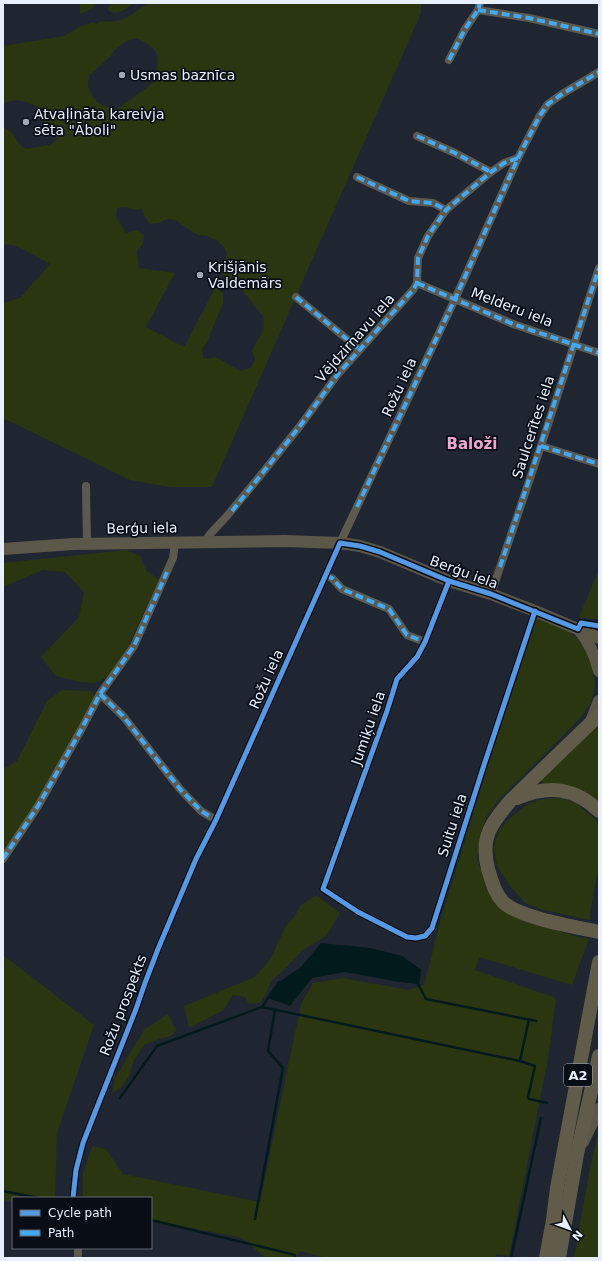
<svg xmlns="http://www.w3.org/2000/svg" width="602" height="1261" font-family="'DejaVu Sans',sans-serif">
  <rect width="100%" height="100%" fill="#1f2631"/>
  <!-- green -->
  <g fill="#29360f" fill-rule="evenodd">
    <path d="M80,3H96C93,10 87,11 80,14Z"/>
    <path d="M112,3H133C127,9 115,17 108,10V8Z"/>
    <path d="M149,3H421V13L212,487H170L130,480L3,418V303L20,298L50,264L17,246L3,244V126C6,129 10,131 13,134C16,138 18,144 23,147C27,150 30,148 35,147C47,146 62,145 55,128L40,119L38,107C25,101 16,97 3,104V46L64,36L79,27L93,22L97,24L100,21C126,24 129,15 149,3ZM134,38C145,41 159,49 158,61C158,68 154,76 153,83L120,107L114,109L102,105L97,102L90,92L88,87V81L90,75L111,56C115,47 125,42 134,38ZM126,207L134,210L142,209L145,217L150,224L159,223L167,219L176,220L183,226L198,235L207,236L216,240L223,246L227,253L222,272L225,281L240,288L263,316L264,325L262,334L256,342L252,351L255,360L250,368L240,371L216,357L204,359L202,350L207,342L223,303V293L215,288L184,347L146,327L175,273L139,268L137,251L143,244L144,235L136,230L126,233L116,217L117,208Z"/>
    <path d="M126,550L140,556L146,570L159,580L124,656L108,677L94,683L80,682L56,676L41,657L79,617L84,592L65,572L43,570L3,587V563Z"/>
    <path d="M599,569V619H591L579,617Z"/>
    <path d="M534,617L564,629L576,637L586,651L592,668L595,685L591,702L581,717L565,734L500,798L488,814L481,831L477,859L483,876L521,919L539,926L558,930L577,937L589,939L572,985L479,957L475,970L556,998L548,1059L509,1256L496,1254L495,1258H327L299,1251L297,1258H266L242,1238L151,1220V1198H83V1173L92,1146L106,1149L123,1174L260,1202L301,1004L313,983L343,978L409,990L424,985L432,955L438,928Z"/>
    <path d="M62,690L92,691L95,697L63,759L3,855V769L17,761L47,701Z"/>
    <path d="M599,720V803L543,784L540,780Z"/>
    <path d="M552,798L564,799L576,803L596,820L599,826V864L590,913V920L543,910L525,903L510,886L497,866L494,848L499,830L510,818L525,806L538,800Z"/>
    <path d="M316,895L340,913L326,936L303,950L283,971L272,980L266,994L260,1003L249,1004L245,997L233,995L224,1010L189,1028L184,1006L255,977L271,958L281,936L286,926L294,917L301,905Z"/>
    <path d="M3,955L94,1025L57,1133L55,1198H13V1202L3,1200Z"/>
    <path d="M168,1014L176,1030L171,1036L159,1039L144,1045L134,1060L129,1076L121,1088L112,1093L115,1078L144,1030Z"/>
    <path d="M599,1129V1258H574L590,1168Z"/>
  </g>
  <!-- water -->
  <path fill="#031a1c" d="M321,943L370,948L402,956L420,969L418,984L399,982L345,972L312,978L290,1006L268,998L279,982L301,967Z"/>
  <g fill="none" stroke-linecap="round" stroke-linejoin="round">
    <!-- stream -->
    <g stroke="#031a1c" stroke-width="2.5">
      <path d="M420,970L418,984L426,999L536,1021"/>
      <path d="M262,1007L520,1061L535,1066L528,1097L529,1099L547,1103"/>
      <path d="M520,1061L529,1019"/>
      <path d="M120,1098L157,1046L262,1007L279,982"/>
      <path d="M3,1191L39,1198"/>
      <path d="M255,1219L283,1068L268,1051L275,1010"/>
      <path d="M151,1220L283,1252L295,1255V1258"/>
      <path d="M511,1258L541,1118"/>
    </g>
    <!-- minor -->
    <g stroke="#5c594f" stroke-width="8">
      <path d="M478,10L529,18L599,34"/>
      <path d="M449,60L465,29L478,10L480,3"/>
      <path d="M417,136L455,153L491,172"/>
      <path d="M357,177L409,201L433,203L446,210"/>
      <path d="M417,283L513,324L599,353"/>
      <path d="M296,297L359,349"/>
      <path d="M541,446L599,464"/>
      <path d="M86,486L87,544"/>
      <path d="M206,543L208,537L211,533L227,516L260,476L300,426L338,374L413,290L417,283L418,258L428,236L446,210L491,172L504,163L518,158"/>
      <path d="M326,576L332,578L342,589L389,609L407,635L425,642"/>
      <path d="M449,581L425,642L417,657L397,679L387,711L323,889L358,912L407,937L416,938L425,936L432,928L484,765L535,611"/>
      <path d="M491,594L541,446L599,268"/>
      <path d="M100,694L123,716L180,789L201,811L216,820"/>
      <path d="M3,859L38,806L81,730L100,694L134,646L173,558L175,543"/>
      <path d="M73,1198L76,1170L83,1143L92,1120L136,1009L145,983L158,949L196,859L216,820L340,543L455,299L518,158L539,117L548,104L562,94L599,72"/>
      <path d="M78,1248V1258"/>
    </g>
    <!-- secondary -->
    <g stroke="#5b5749" stroke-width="12">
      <path d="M3,549L73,544L285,541L340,543L360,546L380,552L449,581L491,594L535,611L599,638"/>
      <path d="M579,630C589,642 595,655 599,671"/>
      <path d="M590,724L599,701"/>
      <path d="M583,1142L599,1109"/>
    </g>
    <!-- trunk -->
    <g stroke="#615c4a" stroke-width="14">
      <path d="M599,715L511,800C491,824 480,837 488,869C492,881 494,892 503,902C519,918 576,927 599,932"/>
      <path d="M517,798C548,785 574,787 599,811"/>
      <path d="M546,1258L553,1220L557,1188L599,962"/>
      <path d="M559,1258L577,1154L599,1056"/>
    </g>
    <!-- quiet -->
    <g stroke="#3fa9f5" stroke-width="4" stroke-dasharray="8 4" stroke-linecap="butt">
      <path d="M478,10L529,18L599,34"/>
      <path d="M449,60L465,29L478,10L480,3"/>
      <path d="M417,136L455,153L491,172"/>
      <path d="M357,177L409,201L433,203L446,210"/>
      <path d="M417,283L513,324L599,353"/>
      <path d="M296,297L359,349"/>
      <path d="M541,446L599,464"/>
      <path d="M357,507L455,299L518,158L539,117L548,104L562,94L599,72"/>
      <path d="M232,511L300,426L338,374L413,290L417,283L418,258L428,236L446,210L491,172L504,163L518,158"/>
      <path d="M500,567L599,268"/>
      <path d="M326,576L332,578L342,589L389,609L407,635L425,642"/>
      <path d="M100,694L123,716L180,789L201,811L216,820"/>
      <path d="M3,859L38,806L81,730L100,694L134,646L167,572"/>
    </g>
    <!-- cycleway casing -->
    <g stroke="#080d16" stroke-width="8">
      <g id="cycleway">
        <path d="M449,581L425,642L417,657L397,679L387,711L323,889L358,912L407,937L416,938L425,936L432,928L484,765L535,611"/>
        <path d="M73,1198L76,1170L83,1143L92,1120L136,1009L145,983L158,949L196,859L216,820L340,543L360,546L380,552L449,581L491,594L578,629L581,623L599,626"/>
      </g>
    </g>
    <!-- cycleway -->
    <use href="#cycleway" stroke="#5399e6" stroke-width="5"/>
  </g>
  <!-- markers -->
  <g fill="#a2a9b6" stroke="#080d16" stroke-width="1.5">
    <circle cx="122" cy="75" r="4"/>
    <circle cx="26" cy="122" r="4"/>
    <circle cx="200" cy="275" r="4"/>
  </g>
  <g text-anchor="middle" stroke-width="3.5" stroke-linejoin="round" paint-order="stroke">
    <!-- shield labels -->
    <rect fill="#080d16" stroke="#a5acb8" stroke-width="1" x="564" y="1064" width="28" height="22" rx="3"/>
    <g font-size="13" font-weight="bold" fill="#e8f0fe">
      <text x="578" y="1080">A2</text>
    </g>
    <!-- poi labels -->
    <g font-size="14" fill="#e8f0fe" stroke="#080d16" text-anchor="start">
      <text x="130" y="80">Usmas baznīca</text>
      <text x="34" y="119">Atvaļināta kareivja<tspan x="34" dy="16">sēta "Āboli"</tspan></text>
      <text x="208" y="272">Krišjānis<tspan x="208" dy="16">Valdemārs</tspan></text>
    </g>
    <!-- street labels -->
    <g font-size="14" fill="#e8f0fe" stroke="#080d16">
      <text transform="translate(512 307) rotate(21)" y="5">Melderu iela</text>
      <text transform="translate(355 338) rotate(-49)" y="5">Vējdzirnavu iela</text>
      <text transform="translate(399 387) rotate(-65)" y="5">Rožu iela</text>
      <text transform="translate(533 427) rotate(-72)" y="5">Saulcerītes iela</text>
      <text transform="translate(142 528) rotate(-1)" y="5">Berģu iela</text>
      <text transform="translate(464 572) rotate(20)" y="5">Berģu iela</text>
      <text transform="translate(266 679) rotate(-66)" y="5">Rožu iela</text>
      <text transform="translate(368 728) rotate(-71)" y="5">Jumiķu iela</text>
      <text transform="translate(452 825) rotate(-72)" y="5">Suitu iela</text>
      <text transform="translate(123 1005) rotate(-69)" y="5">Rožu prospekts</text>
    </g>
    <!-- neighbourhood labels -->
    <g font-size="15" font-weight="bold" fill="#f0a6ce" stroke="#080d16">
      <text x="472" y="449">Baloži</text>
    </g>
  </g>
  <!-- border -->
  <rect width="602" height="1261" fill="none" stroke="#e8f0fe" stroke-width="8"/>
  <!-- legend -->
  <rect x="12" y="1197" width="140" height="52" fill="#080d16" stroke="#626873"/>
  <rect x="20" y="1210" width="20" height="6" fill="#5399e6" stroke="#626873"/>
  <text x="48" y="1217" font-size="12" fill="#e8f0fe">Cycle path</text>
  <rect x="20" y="1230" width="20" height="6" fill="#3fa9f5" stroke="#626873"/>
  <text x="48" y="1237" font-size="12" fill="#e8f0fe">Path</text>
  <!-- north arrow -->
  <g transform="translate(570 1229) rotate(131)" stroke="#080d16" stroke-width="3" paint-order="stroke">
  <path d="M0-3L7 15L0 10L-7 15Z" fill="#e8f0fe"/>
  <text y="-6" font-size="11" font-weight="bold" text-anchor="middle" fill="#e8f0fe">N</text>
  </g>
</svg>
